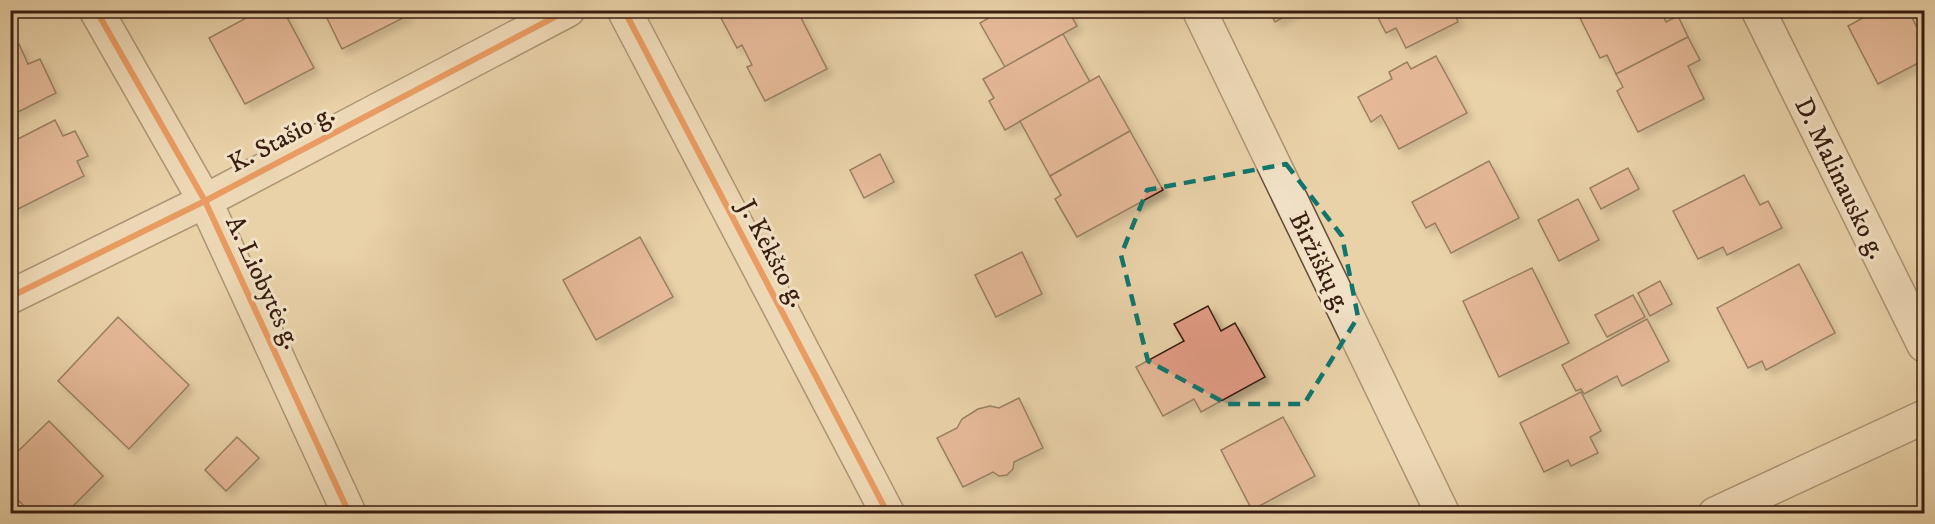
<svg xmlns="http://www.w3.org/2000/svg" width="1935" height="524" font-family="'IM FELL DW Pica',serif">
  <defs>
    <filter id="shadow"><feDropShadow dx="5.5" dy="5.5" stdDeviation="3" flood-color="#0004"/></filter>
  </defs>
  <rect width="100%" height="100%" fill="#e9d1a8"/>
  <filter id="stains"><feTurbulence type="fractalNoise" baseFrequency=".00333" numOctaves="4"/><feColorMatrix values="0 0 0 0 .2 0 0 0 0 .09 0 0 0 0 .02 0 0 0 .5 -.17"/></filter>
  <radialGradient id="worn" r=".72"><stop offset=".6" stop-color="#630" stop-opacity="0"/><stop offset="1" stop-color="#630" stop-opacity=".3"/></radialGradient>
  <!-- building -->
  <g fill="#e19c85" stroke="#381d10" stroke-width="1.5" filter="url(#shadow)">
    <path d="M261,10H283L314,68L245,104L209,38Z"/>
    <path d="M323,10H404L407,16L342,49Z"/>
    <path d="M735,10H797L827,69L765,101L747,67L752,65L742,45L737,48L721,18Z"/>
    <path d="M1002,10H1068L1077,26L1005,67L980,23Z"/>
    <path d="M1269,10H1296L1275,22Z"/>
    <path d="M1374,10H1453L1458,22L1406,48L1396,28L1386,33Z"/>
    <path d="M1589,10H1660L1666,22L1678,16L1688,37L1616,74L1607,55L1600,58L1579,16Z"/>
    <path d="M1877,10H1908L1924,41V60L1878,84L1848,26Z"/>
    <path d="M1063,34L1090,82L1005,130L989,101L994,98L983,79Z"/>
    <path d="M1688,37L1700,60L1688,66L1704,99L1638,132L1617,91L1623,87L1616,74Z"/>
    <path d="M19,44L28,64L40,59L56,93L10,116V48Z"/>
    <path d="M1436,56L1467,113L1399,149L1381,115L1371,122L1358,97L1392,79L1389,72L1407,62L1411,69Z"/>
    <path d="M1099,76L1130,131L1050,176L1020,121Z"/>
    <path d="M55,120L63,136L75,131L88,156L77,161L84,176L16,210L10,198V143Z"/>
    <path d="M1130,131L1163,190L1077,237L1055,199L1061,195L1050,176Z"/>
    <path d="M880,154L894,182L864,198L850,170Z"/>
    <path d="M1489,161L1519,218L1451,253L1435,223L1426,228L1412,202Z"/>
    <path d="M1628,168L1639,189L1601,209L1590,188Z"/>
    <path d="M1744,175L1760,205L1768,201L1782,228L1727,255L1723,247L1698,259L1673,211Z"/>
    <path d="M1578,199L1599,240L1559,261L1538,220Z"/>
    <path d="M640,237L673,297L596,340L563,280Z"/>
    <path d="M1022,252L1042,294L996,317L975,275Z"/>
    <path d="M1799,264L1835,333L1766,370L1762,361L1748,368L1717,308Z"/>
    <path d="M1532,268L1569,343L1499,377L1463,301Z"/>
    <path d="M1660,281L1672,304L1650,316L1638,293Z"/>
    <path d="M1633,295L1645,317L1607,337L1595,315Z"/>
    <path d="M1208,306L1221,331L1235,323L1265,377L1201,412L1194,399L1163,416L1136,367L1184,341L1174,324Z"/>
    <path d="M118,317L189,385L129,449L58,381Z"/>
    <path d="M1647,319L1669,361L1622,386L1617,376L1584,394L1581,389L1576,391L1562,365Z"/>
    <path d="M1581,392L1601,431L1590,437L1598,453L1571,466L1568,460L1544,472L1520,423Z"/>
    <path d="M1019,398L1043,448L1014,462L1013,469L1007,475L999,476L993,472L963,487L937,438L957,428L962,419L978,409L990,406L999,408Z"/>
    <path d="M1283,417L1315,476L1252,510L1221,450Z"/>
    <path d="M49,421L103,476L65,514H32L10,492V459Z"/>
    <path d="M237,437L259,458L226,491L205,470Z"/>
  </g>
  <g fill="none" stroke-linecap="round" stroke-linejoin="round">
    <!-- minor casing -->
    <g stroke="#644a36" stroke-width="36">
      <g id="minor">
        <path d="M96,10L205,201L349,513"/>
        <path d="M624,10L888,514"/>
        <path d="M1199,10L1443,514"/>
        <path d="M1758,10L1924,345"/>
        <path d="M10,297L205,201L568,10"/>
        <path d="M1715,514L1924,417"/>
      </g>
    </g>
    <!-- minor -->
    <use href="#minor" stroke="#f1e1c6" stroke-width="33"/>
    <!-- cycleway casing -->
    <g stroke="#f1e1c6" stroke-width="10">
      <g id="cycleway">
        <path d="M96,10L205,201L349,513"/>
        <path d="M624,10L888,514"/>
        <path d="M10,297L205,201L568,10"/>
      </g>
    </g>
    <!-- cycleway -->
    <use href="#cycleway" stroke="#e8590c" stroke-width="6"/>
  </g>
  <!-- marked area -->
  <path d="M0 0H1935V524H0ZM1286,164L1342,236L1358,317L1304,404H1227L1148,361L1121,255L1147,190Z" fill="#e9d1a8" fill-opacity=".55" fill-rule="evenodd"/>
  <path fill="none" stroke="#0f766e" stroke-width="4.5" stroke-dasharray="12 8" stroke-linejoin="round" d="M1286,164L1342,236L1358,317L1304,404H1227L1148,361L1121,255L1147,190Z"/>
  <g text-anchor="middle" stroke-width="6" stroke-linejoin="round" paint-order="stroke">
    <!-- street labels -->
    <g font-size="26" fill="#381d10" stroke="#f1e1c6">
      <text transform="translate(281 138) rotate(-28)" y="9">K. Stašio g.</text>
      <text transform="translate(1841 178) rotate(64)" y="9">D. Malinausko g.</text>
      <text transform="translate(773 253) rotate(62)" y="9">J. Kėkšto g.</text>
      <text transform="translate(1321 262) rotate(64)" y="9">Biržiškų g.</text>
      <text transform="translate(264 282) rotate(65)" y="9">A. Liobytės g.</text>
    </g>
  </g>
  <!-- margin -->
  <rect width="1935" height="524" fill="none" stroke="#e9d1a8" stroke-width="36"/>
  <rect x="12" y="12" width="1911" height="500" fill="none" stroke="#381d10" stroke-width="3"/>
  <rect x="18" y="18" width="1899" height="488" fill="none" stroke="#381d10" stroke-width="1.5"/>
  <rect width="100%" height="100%" filter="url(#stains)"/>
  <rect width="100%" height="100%" fill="url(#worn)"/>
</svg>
